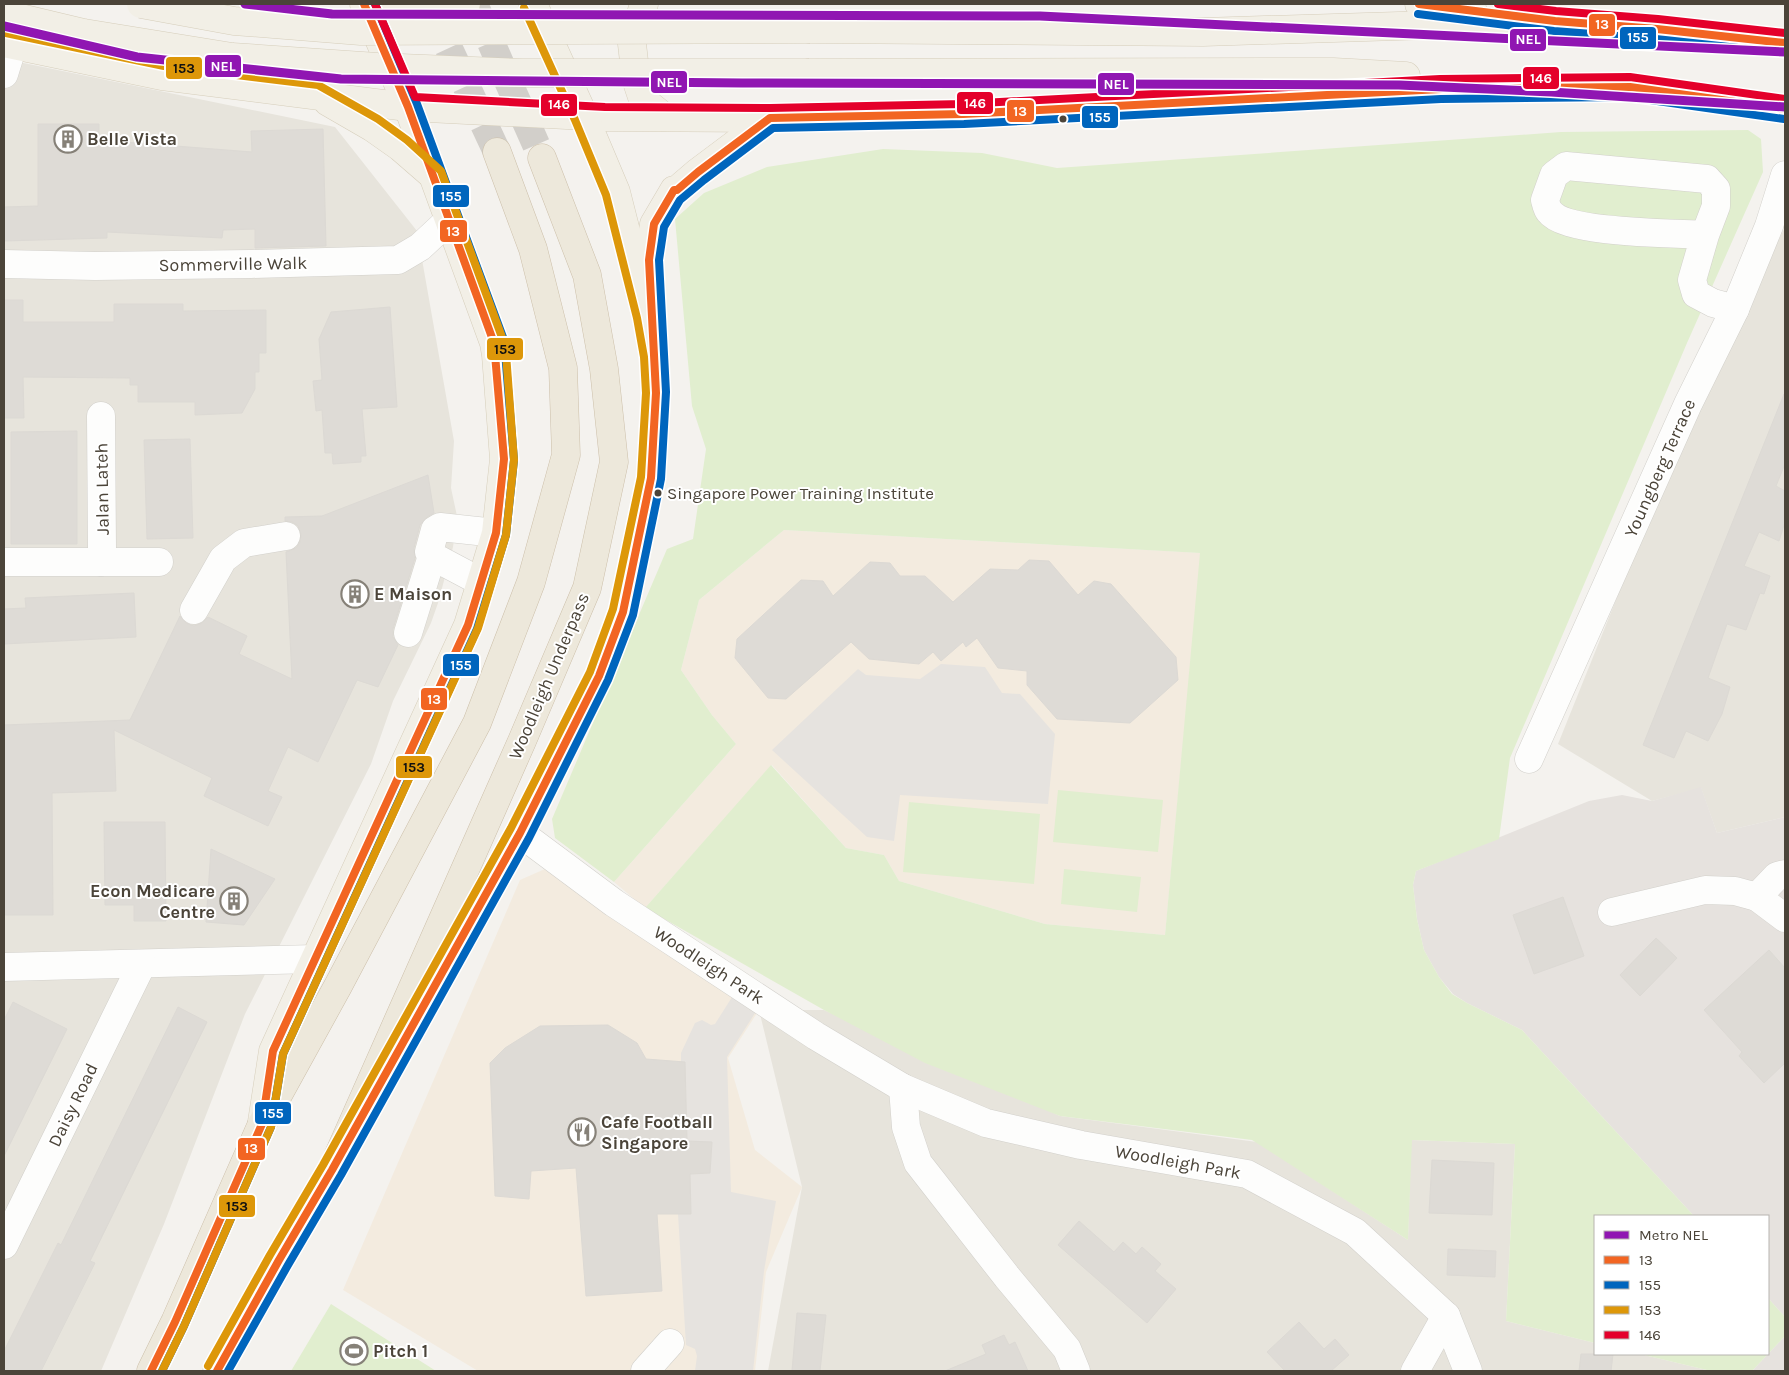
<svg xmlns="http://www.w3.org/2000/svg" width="1789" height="1375" font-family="Karla,sans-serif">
  <rect width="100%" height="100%" fill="#f4f2ee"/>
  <!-- residential -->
  <g fill="#e7e4dc">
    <path d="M4,59L335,127L417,231L454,441L451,488L457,516L453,547L438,603L431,623L393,701L371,764L245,1014L164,1224L101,1371H4Z"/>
    <path d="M1785,227V817L1717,833L1701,788L1652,801L1558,744L1674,456Z"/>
    <path d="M759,1010H824L1060,1116L1257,1142L1408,1240L1411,1140L1515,1144L1506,1321L1595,1343V1354H1640L1711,1371H768L802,1187Z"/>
  </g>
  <!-- commercial -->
  <g fill="#f3ebdf">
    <path d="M784,530L1201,553L1165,935L1045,924L899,881L884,855L846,848L772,765L645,908L614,882L736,744L712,715L681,670L699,600Z"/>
    <path d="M554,865L759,1010L728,1058L755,1150L802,1187L766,1272L755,1371H478L343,1290L520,880Z"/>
  </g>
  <!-- industrial -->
  <g fill="#e6e2de">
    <path d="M1701,787L1717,833L1785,817V1317L1768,1298V1216H1694L1522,1030L1467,1003L1453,994L1439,977L1424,950L1417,919L1413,885L1416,871L1589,801L1622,795L1652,801Z"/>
    <path d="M1785,1336V1371H1752Z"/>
  </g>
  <!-- green -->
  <g fill="#e1eecf">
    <path d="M1748,130L1761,139L1763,172L1687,343L1510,758L1499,839L1416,871L1413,885L1417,919L1424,950L1439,977L1452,994L1467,1003L1522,1030L1694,1216H1595V1343L1506,1321L1515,1144L1412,1140L1408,1240L1252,1140L1060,1116L925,1063L824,1010L645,908L771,765L846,848L884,855L899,881L1045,924L1165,935L1200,553L784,530L699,600L681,670L712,715L736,744L614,882L555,838L552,819L667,549L693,539L706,449L692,406L675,219L704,193L767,167L883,149L982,153L1057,168L1561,132Z"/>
    <path d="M1058,790L1163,800L1158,852L1053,842Z"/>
    <path d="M909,802L1040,814L1034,884L903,872Z"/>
    <path d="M1064,869L1141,877L1137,912L1061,904Z"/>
    <path d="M1768,1298L1785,1317V1336L1752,1371H1711L1640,1354H1768Z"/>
    <path d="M331,1304L436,1371H291Z"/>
  </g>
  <!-- parking -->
  <g fill="#e6e3df">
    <path d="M941,664L985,667L1002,693L1020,694L1055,734L1048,804L900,795L894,841L867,837L772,750L858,669L866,675L920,679Z"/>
    <path d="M734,994L757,1010L727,1057L731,1192L776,1201L764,1271L753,1371H695L697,1356L695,1349L686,1345L678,1214L691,1213L690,1174L710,1173L712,1143L687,1141L685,1062H681V1053L695,1023L702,1020L711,1025L715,1024Z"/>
  </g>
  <!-- building -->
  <g fill="#dedbd6" stroke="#dcd9d4">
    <path d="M38,124H99V140L252,152L251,131L323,129L326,246L255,248V229L223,230L222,238L107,232V238L4,241V207L38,206Z"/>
    <path d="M4,300H23V322H114V304H183V311L266,310V353H259V372H255V389L242,413L195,415V402H138V385H130V378L23,377L24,418H4Z"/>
    <path d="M390,307L397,407L362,409L366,456H361V462L333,464L332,453H325L322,410L316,411L313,381L322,380L319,339L331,312Z"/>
    <path d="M1784,394L1785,464L1776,486L1785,491V522L1779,541L1759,532L1744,566L1770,576L1764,594L1760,593L1746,630L1727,624L1708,678L1730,687L1722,714L1708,741L1686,731L1674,758L1643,745Z"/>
    <path d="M77,431V544H11V432Z"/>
    <path d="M190,439L193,538L147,539L144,440Z"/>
    <path d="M428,475L434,513L427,517L420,525L414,548L415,558L393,629V637L398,645L378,687L357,680L318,762L288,747L268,791L282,797L268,826L204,796L212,778L114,730L116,791L52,793L53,915H4V725L130,720L180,616L186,623L194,626L202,623L208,617L247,636L239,654L292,679L286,552L296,548L300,542L301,534L298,526L292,522L285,521V517L322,516Z"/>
    <path d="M1029,560L1049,561L1078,595L1094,581L1111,584L1176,657L1178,680L1130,723L1057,719L1027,685V671L998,668L977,638L966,647L963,642L941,661L933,652L919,664L869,659L851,642L786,699L768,698L735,658L737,639L801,580L823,581L833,596L870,562L890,563L900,576H925L953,602L990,569L1018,570Z"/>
    <path d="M134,593L136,637L4,644V609L26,608L25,598Z"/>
    <path d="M104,822H165L166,921H134V905H105Z"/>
    <path d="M211,849L275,879L244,925L206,922Z"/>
    <path d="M1563,897L1584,956L1534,974L1513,915Z"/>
    <path d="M1656,938L1677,958L1640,996L1620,975Z"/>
    <path d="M1769,950L1785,968V1063L1764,1083L1739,1056L1742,1052L1704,1010Z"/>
    <path d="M13,1002L67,1029L4,1156V1020Z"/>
    <path d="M178,1007L207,1022L90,1261L95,1263L41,1371H4V1351L58,1243L61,1245Z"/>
    <path d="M608,1025L637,1043L646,1059L685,1062L687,1141L712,1142L710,1173L690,1174L691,1214H657L662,1291L586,1296L576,1168L531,1171L529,1199L495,1196L490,1063L505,1048L540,1026Z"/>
    <path d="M1432,1160L1494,1163L1492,1215L1429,1213Z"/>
    <path d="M1079,1221L1114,1252L1123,1242L1136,1254L1142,1247L1161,1264L1155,1271L1176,1289L1147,1323L1058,1245Z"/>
    <path d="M1448,1249L1496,1251L1495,1277L1447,1275Z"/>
    <path d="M797,1313L826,1315L820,1371H792Z"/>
    <path d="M1299,1322L1324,1349L1335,1339L1349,1355L1331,1371H1285L1267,1352Z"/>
    <path d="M1004,1335L1009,1345L1015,1342L1028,1371H945L986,1354L982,1345Z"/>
    <path d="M1581,1354H1613L1611,1371H1579Z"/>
  </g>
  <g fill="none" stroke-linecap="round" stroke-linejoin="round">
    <!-- highway-tunnel -->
    <g stroke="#d2cfca" stroke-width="28" stroke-dasharray="28 14" stroke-linecap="butt">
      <path d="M474,4L542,158"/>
      <path d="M431,10L497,152"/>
    </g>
    <!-- minor casing -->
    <g stroke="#d2d0cb" stroke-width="29">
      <g id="minor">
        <path d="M4,74L13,45"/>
        <path d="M1705,235C1676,233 1565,234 1549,211C1547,209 1546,204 1545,200L1554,175L1566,166L1707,179L1716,189V206L1705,235L1692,280L1696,294L1713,303L1735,309"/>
        <path d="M4,264L95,266L251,264L398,260L420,247L449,220"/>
        <path d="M4,562H159"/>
        <path d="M101,562L102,549L101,416"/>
        <path d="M481,582L432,556L429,552L435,530L440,527L496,533"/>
        <path d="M194,610L223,559L244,543L286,536"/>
        <path d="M408,633L432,556"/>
        <path d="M1529,759L1688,404L1735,309L1769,226L1785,175"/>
        <path d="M520,833L614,903L816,1036L903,1088L986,1123L1081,1145L1247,1174L1355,1232L1446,1316L1468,1371"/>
        <path d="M1757,897L1785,918"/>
        <path d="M1612,912L1705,890L1735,891L1757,897L1777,876L1785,874"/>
        <path d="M4,967L315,959"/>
        <path d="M903,1088L906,1127L918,1163L1007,1277L1067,1349L1076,1371"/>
        <path d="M4,1245L142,964"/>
        <path d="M645,1371L670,1343"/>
        <path d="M1415,1371L1446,1316"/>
      </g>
    </g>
    <!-- major casing -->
    <g stroke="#d6cebb" stroke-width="29">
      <g id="major">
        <path d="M386,4L406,11L466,4"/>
        <path d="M644,4L632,44L636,79L643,100L664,117"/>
        <path d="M1419,4L1473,11"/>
        <path d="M1538,19L1657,29L1785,43"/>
        <path d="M810,29L1203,32L1555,21"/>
        <path d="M4,43L162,76L375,103L408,107L605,117L770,118L963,114L1441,89L1630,87L1785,109"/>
        <path d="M809,73L1333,72L1406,76"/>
        <path d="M328,102L373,128L400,147L430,173"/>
        <path d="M651,287L649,260L654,224L674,190H677L698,172L770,118"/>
        <path d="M387,1072L520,833L599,676L623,612L651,478L656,393L654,356L647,316L635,267L616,192L584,116L533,4"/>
        <path d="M262,1122L273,1051L468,625L496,533L504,459L496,355L494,343L408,107L364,4"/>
      </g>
    </g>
    <!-- highway casing -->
    <g stroke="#ccbfa9" stroke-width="29">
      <g id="highway">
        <path d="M151,1371L175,1322L262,1124L338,986L477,723L531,582L566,455L563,368L533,249L497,152"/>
        <path d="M217,1371L279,1260L332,1170L522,741L587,588L614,462L604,369L587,275L542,158"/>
      </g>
    </g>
    <!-- minor -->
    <use href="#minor" stroke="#fdfdfc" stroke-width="28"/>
    <!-- major -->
    <use href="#major" stroke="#f2efe6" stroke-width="28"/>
    <!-- highway -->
    <use href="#highway" stroke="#ede8db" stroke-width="28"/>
    <!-- major-bridge casing -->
    <g stroke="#d6cebb" stroke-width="29" stroke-linecap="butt">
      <g id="major-bridge">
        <path d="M141,4L234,21L361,31L810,29"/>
        <path d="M4,14L84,33L232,57L377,67L522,73H809"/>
      </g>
    </g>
    <!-- major-bridge -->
    <use href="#major-bridge" stroke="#f2efe6" stroke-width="28"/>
    <!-- bus-1 casing -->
    <g stroke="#fff" stroke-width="11">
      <g id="bus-1">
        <path d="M1419,4L1555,21L1657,29L1785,43"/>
        <path d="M151,1371L175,1322L262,1124L273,1051L468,625L496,533L504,459L494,343L408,107L364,4"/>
        <path d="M217,1371L279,1260L332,1170L520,833L599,676L623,612L651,478L656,393L649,260L654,224L674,190H677L698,172L770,118L963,114L1441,89L1630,87L1785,109"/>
      </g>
    </g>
    <!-- bus-2 casing -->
    <g stroke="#fff" stroke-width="11">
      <g id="bus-2">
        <path d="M1418,14L1554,31L1656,39L1784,53"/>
        <path d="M162,1371L184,1326L271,1127L283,1054L477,629L506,535L514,460L504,340L417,104L375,4"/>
        <path d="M228,1371L288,1265L341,1175L529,838L608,680L633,615L661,479L666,392L659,260L664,227L680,200L704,180L773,128L964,124L1441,99L1629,97L1784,119"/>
      </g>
    </g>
    <!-- bus-3 casing -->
    <g stroke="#fff" stroke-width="11">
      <g id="bus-3">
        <path d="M6,33L164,66L318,85L378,119L407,140L441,171L503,340L506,354L514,460L506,535L478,628L283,1054L271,1127L184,1326L162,1371"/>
        <path d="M208,1366L270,1255L323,1165L511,828L590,672L613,609L641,477L646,393L644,357L637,318L606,195L575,120L524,8"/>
      </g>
    </g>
    <!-- bus-4 casing -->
    <g stroke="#fff" stroke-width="11">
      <g id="bus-4">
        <path d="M375,4L415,97L605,107L770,108L963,104L1440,79L1630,77L1785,99"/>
        <path d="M1498,4L1556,11L1658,19L1785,33"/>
      </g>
    </g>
    <!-- bus-1 -->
    <use href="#bus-1" stroke="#f26522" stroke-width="8"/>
    <!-- bus-2 -->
    <use href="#bus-2" stroke="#0065bd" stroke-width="8"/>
    <!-- bus-3 -->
    <use href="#bus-3" stroke="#dd9709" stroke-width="8"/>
    <!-- bus-4 -->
    <use href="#bus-4" stroke="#e4002b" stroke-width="8"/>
    <!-- metro-1 casing -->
    <g stroke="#fff" stroke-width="12">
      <g id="metro-1">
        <path d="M245,4L332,14L1040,16L1785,52"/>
        <path d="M4,26L137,57L341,79L742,83L1399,85L1551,92L1785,107"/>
      </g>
    </g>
    <!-- metro-1 -->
    <use href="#metro-1" stroke="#9016b2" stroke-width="9"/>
  </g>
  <!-- icons -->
  <defs>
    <g id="building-ring" transform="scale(1.4375)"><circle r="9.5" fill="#fff" stroke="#868178" stroke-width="1.5"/><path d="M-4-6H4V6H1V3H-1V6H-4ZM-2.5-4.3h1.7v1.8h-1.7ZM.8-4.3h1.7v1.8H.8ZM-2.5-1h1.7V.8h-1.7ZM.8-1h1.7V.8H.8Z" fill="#868178"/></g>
    <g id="restaurant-ring" transform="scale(1.4375)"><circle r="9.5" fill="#fff" stroke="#868178" stroke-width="1.5"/><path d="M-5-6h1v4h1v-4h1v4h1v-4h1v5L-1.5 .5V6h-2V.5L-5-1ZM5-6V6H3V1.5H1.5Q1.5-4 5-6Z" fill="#868178"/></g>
    <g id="stadium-ring" transform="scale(1.4375)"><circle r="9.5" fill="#fff" stroke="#868178" stroke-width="1.5"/><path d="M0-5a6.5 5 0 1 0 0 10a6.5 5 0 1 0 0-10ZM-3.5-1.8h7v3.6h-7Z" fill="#868178"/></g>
  </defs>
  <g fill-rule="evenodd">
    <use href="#building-ring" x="68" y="139"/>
    <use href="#building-ring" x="355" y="594"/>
    <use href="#building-ring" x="234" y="901"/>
    <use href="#restaurant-ring" x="582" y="1132"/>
    <use href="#stadium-ring" x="354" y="1351"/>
  </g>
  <!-- markers -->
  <g fill="#4b4439" stroke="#fff" stroke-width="2">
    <circle cx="1063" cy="119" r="4.5"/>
    <circle cx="658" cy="493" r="4.5"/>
  </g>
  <g text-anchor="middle" stroke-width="4" stroke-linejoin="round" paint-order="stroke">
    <!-- bus labels -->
    <g font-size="17" fill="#4b4439" stroke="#fff" text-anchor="start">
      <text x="667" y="499">Singapore Power Training Institute</text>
    </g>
    <!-- poi labels -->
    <g font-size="18" font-weight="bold" fill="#4b4439" stroke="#fff" text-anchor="start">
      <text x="87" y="145">Belle Vista</text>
      <text x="374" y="600">E Maison</text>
      <text x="215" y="897" text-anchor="end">Econ Medicare<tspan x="215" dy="21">Centre</tspan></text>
      <text x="601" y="1128">Cafe Football<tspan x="601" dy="21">Singapore</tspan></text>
      <text x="373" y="1357">Pitch 1</text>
    </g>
    <!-- street labels -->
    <g font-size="18" fill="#4b4439" stroke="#fff">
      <text transform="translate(233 264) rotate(-1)" y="6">Sommerville Walk</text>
      <text transform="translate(1660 468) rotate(-66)" y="6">Youngberg Terrace</text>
      <text transform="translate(102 489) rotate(-91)" y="6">Jalan Lateh</text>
      <text transform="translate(549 676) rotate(-67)" y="6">Woodleigh Underpass</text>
      <text transform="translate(709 965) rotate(33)" y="6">Woodleigh Park</text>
      <text transform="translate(73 1105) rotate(-64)" y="6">Daisy Road</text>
      <text transform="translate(1178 1162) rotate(10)" y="6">Woodleigh Park</text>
    </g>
  </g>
  <g stroke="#fff" stroke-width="2">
    <rect x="1588" y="13" width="28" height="24" rx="5" fill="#f26522"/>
    <rect x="1619" y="26" width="38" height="24" rx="5" fill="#0065bd"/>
    <rect x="1509" y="28" width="38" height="24" rx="5" fill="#9016b2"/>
    <rect x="204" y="54" width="38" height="24" rx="5" fill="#9016b2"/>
    <rect x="165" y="56" width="38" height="24" rx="5" fill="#dd9709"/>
    <rect x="1522" y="66" width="38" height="24" rx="5" fill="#e4002b"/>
    <rect x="650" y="70" width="38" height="24" rx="5" fill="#9016b2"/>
    <rect x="1097" y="72" width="38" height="24" rx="5" fill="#9016b2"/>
    <rect x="956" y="91" width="38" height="24" rx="5" fill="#e4002b"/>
    <rect x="540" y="93" width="38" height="24" rx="5" fill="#e4002b"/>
    <rect x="1006" y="99" width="29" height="24" rx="5" fill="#f26522"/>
    <rect x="1081" y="105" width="38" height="24" rx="5" fill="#0065bd"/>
    <rect x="432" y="184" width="38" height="24" rx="5" fill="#0065bd"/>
    <rect x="439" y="219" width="29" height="24" rx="5" fill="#f26522"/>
    <rect x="486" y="337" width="38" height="24" rx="5" fill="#dd9709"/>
    <rect x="442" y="653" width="38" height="24" rx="5" fill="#0065bd"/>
    <rect x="420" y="687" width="28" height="24" rx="5" fill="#f26522"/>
    <rect x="395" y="755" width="38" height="24" rx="5" fill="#dd9709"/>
    <rect x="254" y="1101" width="38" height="24" rx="5" fill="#0065bd"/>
    <rect x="237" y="1137" width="29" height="24" rx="5" fill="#f26522"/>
    <rect x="218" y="1194" width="38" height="24" rx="5" fill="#dd9709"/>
  </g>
  <g font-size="14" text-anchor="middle" font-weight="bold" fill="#fff">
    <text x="1602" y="29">13</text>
    <text x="1638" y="42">155</text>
    <text x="1528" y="44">NEL</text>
    <text x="223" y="71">NEL</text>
    <text x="1541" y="83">146</text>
    <text x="669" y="87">NEL</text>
    <text x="1116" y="89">NEL</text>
    <text x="975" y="108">146</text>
    <text x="559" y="109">146</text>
    <text x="1020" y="116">13</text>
    <text x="1100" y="122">155</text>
    <text x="451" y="201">155</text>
    <text x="453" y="236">13</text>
    <text x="461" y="670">155</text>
    <text x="434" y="704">13</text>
    <text x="273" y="1118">155</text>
    <text x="251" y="1153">13</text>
  </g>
  <g font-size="14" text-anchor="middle" font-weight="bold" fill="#111">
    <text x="184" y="73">153</text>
    <text x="505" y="354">153</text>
    <text x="414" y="772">153</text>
    <text x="237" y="1211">153</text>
  </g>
  <!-- border -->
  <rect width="1789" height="1375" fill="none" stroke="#4b4439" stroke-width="10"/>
  <!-- legend -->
  <rect x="1594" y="1215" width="175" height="140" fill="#ffffff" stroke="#b7b4b0"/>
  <rect x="1604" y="1231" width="25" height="8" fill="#9016b2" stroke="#b7b4b0"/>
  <text x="1639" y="1240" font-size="15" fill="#4b4439">Metro NEL</text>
  <rect x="1604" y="1256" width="25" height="8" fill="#f26522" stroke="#b7b4b0"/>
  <text x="1639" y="1265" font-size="15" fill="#4b4439">13</text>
  <rect x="1604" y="1281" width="25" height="8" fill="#0065bd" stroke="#b7b4b0"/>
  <text x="1639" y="1290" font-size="15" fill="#4b4439">155</text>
  <rect x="1604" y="1306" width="25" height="8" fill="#dd9709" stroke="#b7b4b0"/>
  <text x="1639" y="1315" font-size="15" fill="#4b4439">153</text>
  <rect x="1604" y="1331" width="25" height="8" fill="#e4002b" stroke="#b7b4b0"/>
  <text x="1639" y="1340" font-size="15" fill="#4b4439">146</text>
</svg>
